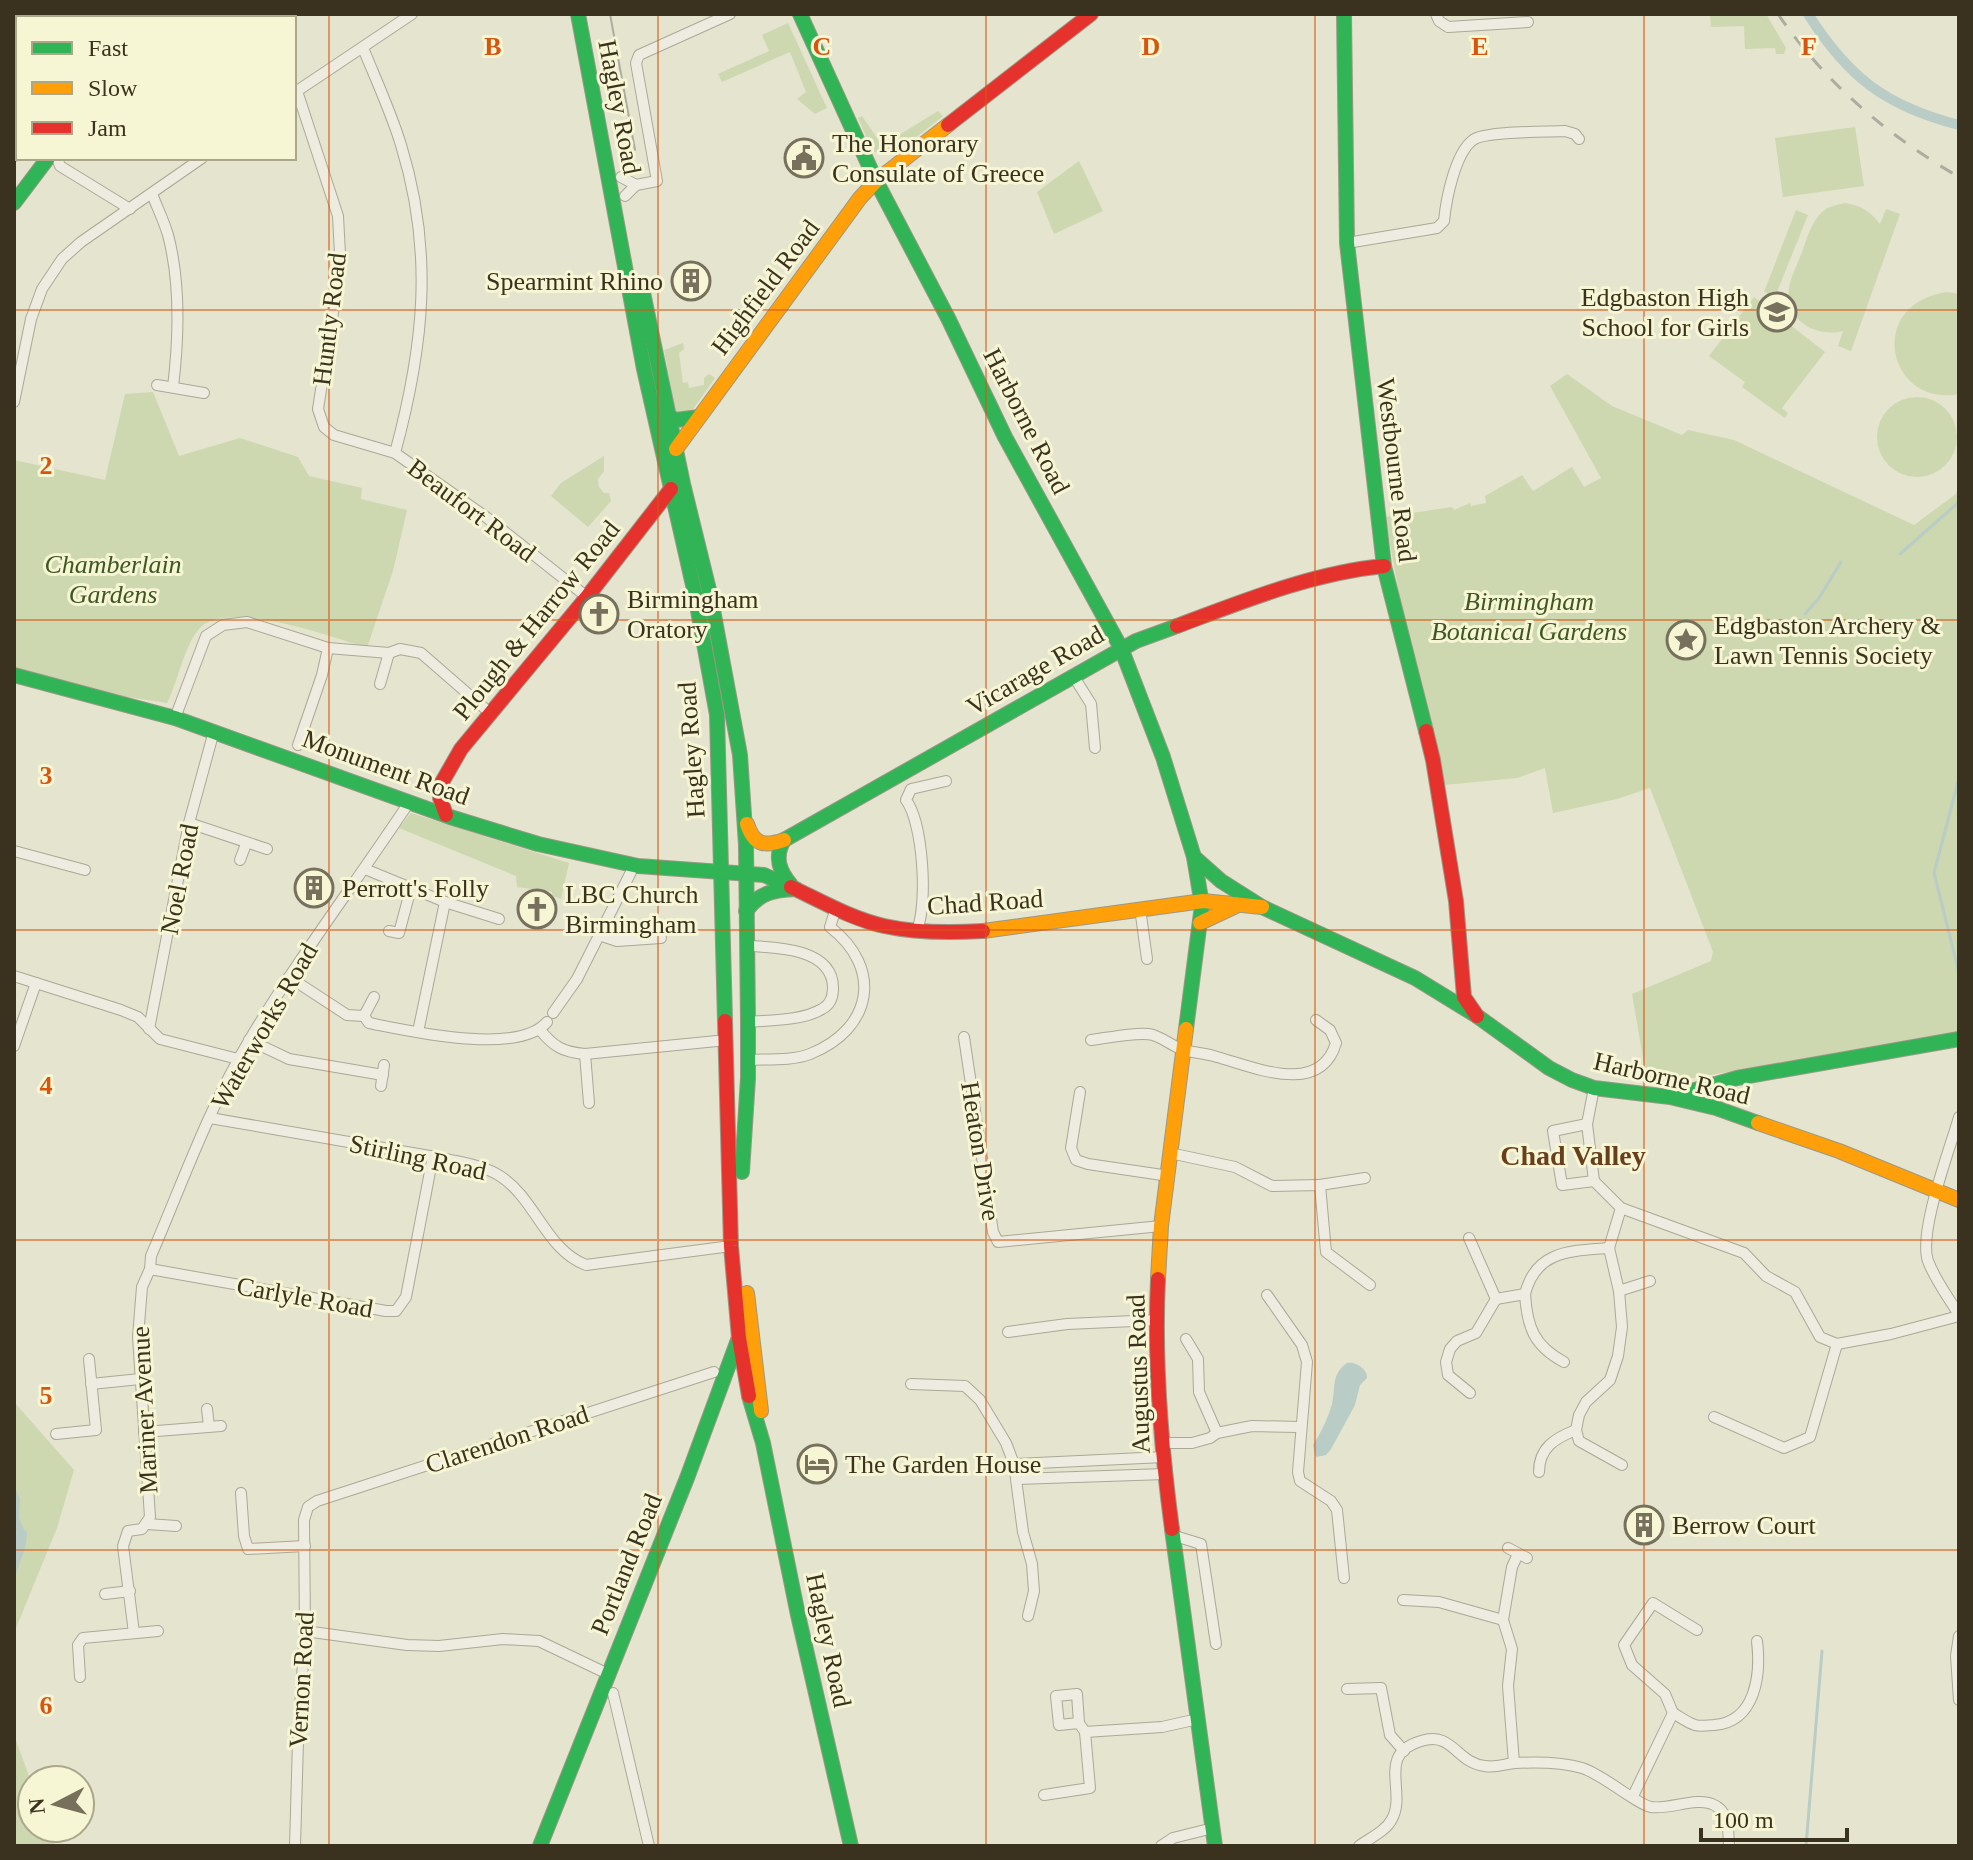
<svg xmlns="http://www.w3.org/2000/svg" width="1973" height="1860" font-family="Georgia,serif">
  <rect width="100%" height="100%" fill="#e5e4ce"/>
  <!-- green -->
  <g fill="#cdd8b0">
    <path d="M1710,14H1766L1786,48L1784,54H1776L1775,48L1745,49L1744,26L1711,27Z"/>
    <path d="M788,23L827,108L815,114L797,99L806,92L790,52L722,82L718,74L769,51L762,35Z"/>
    <path d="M938,111L943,116L895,154L873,152L858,118L862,116L879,141L891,140Z"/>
    <path d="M1855,127L1864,186L1783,197L1775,138Z"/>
    <path d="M1079,161L1103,211L1054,234L1037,192Z"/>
    <path d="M1845,203C1862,206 1870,211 1880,224L1886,209L1900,214L1851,351L1838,346L1843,331C1816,338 1784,320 1789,288C1791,276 1798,263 1802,252C1807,238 1811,223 1822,212C1829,206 1836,205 1845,203Z"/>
    <path d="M1796,210L1808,215L1775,297L1764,292Z"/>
    <path d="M1947,292L1959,294V394C1888,408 1864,304 1947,292Z"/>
    <path d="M1754,297L1825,352L1782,408L1788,413L1785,418L1742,387L1745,382L1709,356Z"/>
    <path d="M683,343L684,349L679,353L683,383L688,382L689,388L704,385V378L709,374L715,378L689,415L676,414L664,350Z"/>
    <path d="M1567,374L1612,406L1682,435L1688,430L1734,440L1914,525L1956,494L1959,487V1031L1676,1081H1647L1632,994L1711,961L1713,952L1650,788L1617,799L1553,813L1545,768L1517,778L1444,785L1401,604L1385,517L1452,507L1454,510L1470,503L1471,506L1486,503L1485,496L1522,475L1533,491L1572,467L1584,487L1601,478L1550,386Z"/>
    <path d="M153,392L179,456L240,438L298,457L309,476L362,488L361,499L407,510L393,571L367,648C334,637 225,598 199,629C184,646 178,682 167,703L121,696L14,669V460L105,480L125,394Z"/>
    <circle cx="1917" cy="437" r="40"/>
    <path d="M604,456V471L598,479L599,487L604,493H609L611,501L588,527L551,496L561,483Z"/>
    <path d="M411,813L569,863L561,899L552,896V892L517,887L516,876L399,828Z"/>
    <path d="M14,1402L74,1470L57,1528L14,1633Z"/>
    <path d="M14,1735L32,1784V1828H49L55,1846H14Z"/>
  </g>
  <!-- water -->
  <g fill="#b9ccc5">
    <path d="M1347,1363C1355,1361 1368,1369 1367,1378L1360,1385L1355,1405L1331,1449L1326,1455L1316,1457L1313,1445C1321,1433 1328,1418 1332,1404C1336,1387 1331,1374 1347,1363Z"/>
    <path d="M14,1486L20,1499L19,1518L24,1530L27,1531L26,1545L14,1579Z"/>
  </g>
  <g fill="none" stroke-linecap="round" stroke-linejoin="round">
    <!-- stream -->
    <g stroke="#b9ccc5" stroke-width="3">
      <path d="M1900,554L1959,502"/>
      <path d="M1805,614L1819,598L1841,562"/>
      <path d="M1959,778L1934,873L1959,973"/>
      <path d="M1806,1846L1822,1651"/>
    </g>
    <!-- canal -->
    <path stroke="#b9ccc5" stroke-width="10" d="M1808,14C1848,77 1885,106 1959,125"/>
    <!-- street casing -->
    <g stroke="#aaa897" stroke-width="12">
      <g id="street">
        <path d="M1436,14L1439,21L1448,27L1528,22"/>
        <path d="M363,48C376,80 391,112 401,145C434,252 424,346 395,453"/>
        <path d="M14,49L17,45"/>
        <path d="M14,61L18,64"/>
        <path d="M297,91L338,216L340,254L335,300L318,409L324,427L334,435L395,453L486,517L587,597"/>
        <path d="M294,93L412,14"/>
        <path d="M57,158L60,166L130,209"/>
        <path d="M621,177L636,185"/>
        <path d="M152,194C157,207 164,221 168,235C181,284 179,337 173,387"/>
        <path d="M625,196L636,185L657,181L636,63L639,55L730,14"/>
        <path d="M1347,243L1437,228L1444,221C1446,200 1455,153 1473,140C1484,131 1548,132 1565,131L1575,134L1579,139"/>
        <path d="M157,385L204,393"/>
        <path d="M14,402L31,319L42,289L62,259L81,242L202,158"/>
        <path d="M1074,677L1091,704L1095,748"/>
        <path d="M380,684L389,653"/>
        <path d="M175,718L206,636L223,625L247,622L328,648L389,653L400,649L421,653L490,713"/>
        <path d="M298,745L322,675L328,648"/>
        <path d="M189,823L267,849"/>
        <path d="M14,851L85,870"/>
        <path d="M240,860L246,844"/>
        <path d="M365,869L445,902L499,919"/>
        <path d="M1140,908L1147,959"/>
        <path d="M917,930C928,903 923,823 906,800L911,789L946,781"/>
        <path d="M389,931L399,933L411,888"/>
        <path d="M599,935L617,941L661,938"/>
        <path d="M746,946C775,947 833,948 833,988C833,997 830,1005 822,1009C802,1021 770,1020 748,1022"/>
        <path d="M14,976L121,1010L138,1017L160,1039L238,1059"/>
        <path d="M289,977L347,1015L364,1016L374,997"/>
        <path d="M553,1013L577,979L631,872L632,864"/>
        <path d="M364,1016L369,1023C410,1031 518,1056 547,1022"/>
        <path d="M149,1029L189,823L214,731"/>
        <path d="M540,1030C554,1047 563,1052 585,1054L727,1040"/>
        <path d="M418,1032L445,902"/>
        <path d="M964,1037L993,1232L998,1242L1161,1226"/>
        <path d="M249,1040L289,1059L383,1075"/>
        <path d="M1091,1040C1107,1038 1140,1031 1153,1035C1163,1038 1171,1045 1181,1049C1192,1053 1206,1053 1217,1057C1254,1067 1320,1097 1336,1043L1330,1030L1316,1020"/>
        <path d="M14,1046L36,983"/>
        <path d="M585,1054L589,1103"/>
        <path d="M748,1060C767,1059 792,1061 810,1054C873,1029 883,968 830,927L836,908"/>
        <path d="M381,1086L384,1065"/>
        <path d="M1594,1088L1587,1124L1594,1181L1621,1208L1744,1253L1766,1276L1795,1292L1820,1337L1837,1344L1891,1334L1959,1316"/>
        <path d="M1080,1092L1071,1148L1076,1160L1088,1164L1169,1176"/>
        <path d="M1959,1117C1950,1149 1918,1232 1928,1261C1935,1280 1949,1298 1959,1315"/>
        <path d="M210,1118L447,1159C464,1163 485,1166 500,1176C535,1198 546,1250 586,1265L731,1246"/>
        <path d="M1587,1124L1553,1131L1562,1185L1594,1181"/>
        <path d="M1170,1153L1235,1167L1272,1186L1320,1185L1326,1252L1370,1285"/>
        <path d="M1320,1185L1365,1178"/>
        <path d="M1621,1208L1609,1248L1619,1291L1622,1327L1618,1356L1610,1380L1586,1402L1579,1415L1576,1430L1579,1441L1622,1465"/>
        <path d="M1469,1238L1496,1299L1525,1294C1527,1327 1534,1346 1564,1362"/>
        <path d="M150,1269L386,1311H396L406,1297L433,1156"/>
        <path d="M1619,1291L1650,1281"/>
        <path d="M1525,1294C1536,1250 1571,1251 1609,1248"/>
        <path d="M1267,1295L1302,1345L1307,1362L1298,1472L1300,1481L1331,1501L1337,1510L1344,1578"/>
        <path d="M1008,1332L1067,1324L1156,1320"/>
        <path d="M1186,1339L1198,1359L1199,1392L1217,1433"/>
        <path d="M91,1384L140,1379"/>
        <path d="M911,1384L965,1386L980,1400L1006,1443L1014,1464L1023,1532L1032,1564L1034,1591L1028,1616"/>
        <path d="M1470,1393L1448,1375L1446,1362L1450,1349L1457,1341L1476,1333L1496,1299"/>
        <path d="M207,1409L209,1426"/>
        <path d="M1714,1417L1784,1448L1810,1437L1837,1344"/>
        <path d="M144,1432L221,1426"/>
        <path d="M56,1434L96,1430L89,1359"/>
        <path d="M1163,1443H1192L1210,1438L1217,1433L1252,1426L1300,1427"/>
        <path d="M1014,1464L1164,1457"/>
        <path d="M1539,1472C1539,1448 1555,1438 1576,1430"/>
        <path d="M1017,1479L1165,1474"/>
        <path d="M241,1493L244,1536L248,1549L305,1546"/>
        <path d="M147,1524L176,1526"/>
        <path d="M1175,1536L1201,1544L1216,1644"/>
        <path d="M1508,1548L1527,1558"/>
        <path d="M105,1594L130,1591"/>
        <path d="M1403,1600L1439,1602L1503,1620"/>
        <path d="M305,1631L407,1645L439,1646L503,1639L539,1641L608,1674"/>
        <path d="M134,1633L123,1546L128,1531L142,1529L150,1517L138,1337L142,1287L150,1269L151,1256C182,1184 209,1107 250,1039C299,957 357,881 410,801"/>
        <path d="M1959,1636L1956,1656L1959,1700"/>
        <path d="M80,1677L78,1645L83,1638L158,1631"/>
        <path d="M1347,1689L1381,1688L1390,1735L1404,1751"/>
        <path d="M613,1693L649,1846"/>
        <path d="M1673,1713C1680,1717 1688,1723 1695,1725C1701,1727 1709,1725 1714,1725C1756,1722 1761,1674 1757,1641"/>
        <path d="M1085,1732L1162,1727L1198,1719"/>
        <path d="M1514,1763L1508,1686L1512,1649L1503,1620L1512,1567L1518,1554"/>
        <path d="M1044,1795L1090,1788L1085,1732L1079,1723L1059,1725L1056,1696L1077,1694L1079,1723"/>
        <path d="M1633,1796L1673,1713L1665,1694L1632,1665L1624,1645L1653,1603L1697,1630"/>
        <path d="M295,1846L298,1741L305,1631L304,1520L308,1507L317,1501L714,1372"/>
        <path d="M1161,1846L1173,1838L1213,1828"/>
        <path d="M1359,1846C1370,1838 1386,1831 1392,1819C1407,1791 1376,1754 1421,1741C1453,1731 1456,1763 1485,1766C1495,1768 1505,1764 1515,1763C1536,1762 1562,1762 1582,1768C1604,1775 1636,1804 1651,1807C1668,1810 1697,1797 1712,1804C1730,1811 1728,1830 1729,1846"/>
      </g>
    </g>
    <!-- fast casing -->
    <g stroke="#9a9886" stroke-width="16">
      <g id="fast">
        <path d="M578,14L644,369L695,594L717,715L725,1021"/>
        <path d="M800,14L876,181L948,318L1005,437L1121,648L1163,757L1194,857L1202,905L1186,1029"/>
        <path d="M1344,14L1347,243L1384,566L1426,731"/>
        <path d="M144,18L147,14"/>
        <path d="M14,154L18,149"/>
        <path d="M14,203L48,158"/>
        <path d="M642,288L683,484L710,594L740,755L746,845L748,1022V1078L742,1172"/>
        <path d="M670,417L676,420L699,417"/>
        <path d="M14,675L175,718L450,817L538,844L638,866L764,875L791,887"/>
        <path d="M1194,857L1221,881L1262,907L1415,978L1477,1016L1549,1068L1572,1080L1594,1088L1670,1097L1716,1108L1758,1123"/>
        <path d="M791,885C779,871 774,857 784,840L1136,641L1177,626"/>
        <path d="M746,911C760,892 774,890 796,889"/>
        <path d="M1674,1096L1737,1078L1959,1039"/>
        <path d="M749,1396L763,1443L798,1615L851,1846"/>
        <path d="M1172,1529L1215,1846"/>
        <path d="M540,1846L687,1478L738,1340"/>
      </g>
    </g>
    <!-- slow casing -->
    <g stroke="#9a9886" stroke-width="16">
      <g id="slow">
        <path d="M122,18L125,14"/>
        <path d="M676,449L860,198L876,181L948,125"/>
        <path d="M747,824C754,845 764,847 784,840"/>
        <path d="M1200,923L1236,906"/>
        <path d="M983,931L1203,901L1262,907"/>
        <path d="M1758,1123L1839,1151L1959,1200"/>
        <path d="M1158,1279L1161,1226L1186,1029"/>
        <path d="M747,1293L761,1411"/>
      </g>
    </g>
    <!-- jam casing -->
    <g stroke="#9a9886" stroke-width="16">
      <g id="jam">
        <path d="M948,125L1091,14"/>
        <path d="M1177,626C1244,601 1312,573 1384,566"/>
        <path d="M1426,731L1433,760L1456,901L1464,997L1477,1016"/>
        <path d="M446,815L440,798L441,784L461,749L587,597L671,489"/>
        <path d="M791,887C821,901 852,919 884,926C916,933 951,933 983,931"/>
        <path d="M725,1021L731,1246L739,1338L749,1396"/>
        <path d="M1158,1279C1154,1362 1161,1447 1172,1529"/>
      </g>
    </g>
    <!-- street -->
    <use href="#street" stroke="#eeece0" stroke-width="10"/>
    <!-- fast -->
    <use href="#fast" stroke="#30b455" stroke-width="14"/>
    <!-- slow -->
    <use href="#slow" stroke="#ff9f0a" stroke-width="14"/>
    <!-- jam -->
    <use href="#jam" stroke="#e5322d" stroke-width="14"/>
    <!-- tram -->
    <path stroke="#adaca0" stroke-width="2" d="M610,14L635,150"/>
    <!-- rail -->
    <path stroke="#adaca0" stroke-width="3" stroke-dasharray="14 14" stroke-linecap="butt" d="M1778,14C1824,82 1888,136 1959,177"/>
  </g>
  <!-- grid -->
  <path fill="none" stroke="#d7550e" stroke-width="2" stroke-opacity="0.55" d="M329,14V1846M658,14V1846M986,14V1846M1315,14V1846M1644,14V1846M14,310H1959M14,620H1959M14,930H1959M14,1240H1959M14,1550H1959"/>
  <!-- icons -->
  <defs>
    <g id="civic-ring" transform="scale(2)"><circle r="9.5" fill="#f6f5d4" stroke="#76705c" stroke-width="1.5"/><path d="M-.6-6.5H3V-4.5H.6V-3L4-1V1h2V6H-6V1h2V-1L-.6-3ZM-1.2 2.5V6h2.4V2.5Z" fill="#76705c"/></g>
    <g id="building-ring" transform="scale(2)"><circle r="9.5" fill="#f6f5d4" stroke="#76705c" stroke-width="1.5"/><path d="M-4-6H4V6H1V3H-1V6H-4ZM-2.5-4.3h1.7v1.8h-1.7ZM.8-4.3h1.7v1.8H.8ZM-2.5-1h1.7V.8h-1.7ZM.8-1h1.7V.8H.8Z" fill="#76705c"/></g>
    <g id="school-ring" transform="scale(2)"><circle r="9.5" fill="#f6f5d4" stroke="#76705c" stroke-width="1.5"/><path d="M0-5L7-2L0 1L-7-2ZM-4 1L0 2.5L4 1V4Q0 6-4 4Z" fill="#76705c"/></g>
    <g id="church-ring" transform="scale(2)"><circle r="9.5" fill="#f6f5d4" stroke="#76705c" stroke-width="1.5"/><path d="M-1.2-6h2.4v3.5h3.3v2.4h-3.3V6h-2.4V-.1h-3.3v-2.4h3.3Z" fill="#76705c"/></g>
    <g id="sight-ring" transform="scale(2)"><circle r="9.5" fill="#f6f5d4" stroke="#76705c" stroke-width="1.5"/><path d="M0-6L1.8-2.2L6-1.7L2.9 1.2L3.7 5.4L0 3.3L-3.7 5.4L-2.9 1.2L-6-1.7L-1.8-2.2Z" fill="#76705c"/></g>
    <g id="hotel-ring" transform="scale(2)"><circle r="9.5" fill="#f6f5d4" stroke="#76705c" stroke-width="1.5"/><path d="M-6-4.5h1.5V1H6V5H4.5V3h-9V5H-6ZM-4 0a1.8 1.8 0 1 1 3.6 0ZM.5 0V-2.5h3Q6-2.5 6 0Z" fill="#76705c"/></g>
  </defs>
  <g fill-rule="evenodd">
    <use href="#civic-ring" x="804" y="158"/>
    <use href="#building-ring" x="691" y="281"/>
    <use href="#school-ring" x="1777" y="312"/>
    <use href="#church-ring" x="599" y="614"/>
    <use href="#sight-ring" x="1686" y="640"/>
    <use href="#building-ring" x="314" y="888"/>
    <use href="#church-ring" x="537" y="909"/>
    <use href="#hotel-ring" x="817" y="1464"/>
    <use href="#building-ring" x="1644" y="1525"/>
  </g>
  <g text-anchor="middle" stroke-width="6" stroke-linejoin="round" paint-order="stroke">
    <!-- street labels -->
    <g font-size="26" fill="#3a321e" stroke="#f6f5d4">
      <text transform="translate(620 107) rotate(79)" y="9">Hagley Road</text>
      <text transform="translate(765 287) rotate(-53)" y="9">Highfield Road</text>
      <text transform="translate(329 319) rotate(-83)" y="9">Huntly Road</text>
      <text transform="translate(1027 421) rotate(63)" y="9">Harborne Road</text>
      <text transform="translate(1397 470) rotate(83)" y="9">Westbourne Road</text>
      <text transform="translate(472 510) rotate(37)" y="9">Beaufort Road</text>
      <text transform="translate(536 620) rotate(-51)" y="9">Plough &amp; Harrow Road</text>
      <text transform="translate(1035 670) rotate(-30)" y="9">Vicarage Road</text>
      <text transform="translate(691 750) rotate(-94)" y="9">Hagley Road</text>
      <text transform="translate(386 767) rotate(20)" y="9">Monument Road</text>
      <text transform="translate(179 879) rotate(-79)" y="9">Noel Road</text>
      <text transform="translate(985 902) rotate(-4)" y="9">Chad Road</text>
      <text transform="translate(264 1026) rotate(-60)" y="9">Waterworks Road</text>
      <text transform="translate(1672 1078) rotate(13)" y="9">Harborne Road</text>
      <text transform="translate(981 1151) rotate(81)" y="9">Heaton Drive</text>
      <text transform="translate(418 1157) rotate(12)" y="9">Stirling Road</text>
      <text transform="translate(305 1297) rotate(10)" y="9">Carlyle Road</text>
      <text transform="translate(1138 1374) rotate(-92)" y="9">Augustus Road</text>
      <text transform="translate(144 1410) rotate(-93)" y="9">Mariner Avenue</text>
      <text transform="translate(507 1439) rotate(-18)" y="9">Clarendon Road</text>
      <text transform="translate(626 1564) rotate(-68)" y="9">Portland Road</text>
      <text transform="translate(829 1640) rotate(78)" y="9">Hagley Road</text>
      <text transform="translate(301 1680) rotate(-87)" y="9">Vernon Road</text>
    </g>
    <!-- poi labels -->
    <g font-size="26" fill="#3a321e" stroke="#f6f5d4" text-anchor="start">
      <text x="832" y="152">The Honorary<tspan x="832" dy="30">Consulate of Greece</tspan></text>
      <text x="663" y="290" text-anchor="end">Spearmint Rhino</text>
      <text x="1749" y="306" text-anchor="end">Edgbaston High<tspan x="1749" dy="30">School for Girls</tspan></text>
      <text x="627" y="608">Birmingham<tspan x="627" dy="30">Oratory</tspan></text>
      <text x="1714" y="634">Edgbaston Archery &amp;<tspan x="1714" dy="30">Lawn Tennis Society</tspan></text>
      <text x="342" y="897">Perrott's Folly</text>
      <text x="565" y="903">LBC Church<tspan x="565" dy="30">Birmingham</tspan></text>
      <text x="845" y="1473">The Garden House</text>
      <text x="1672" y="1534">Berrow Court</text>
    </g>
    <!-- park labels -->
    <g font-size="26" font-style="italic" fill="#3e5724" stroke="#f6f5d4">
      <text x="113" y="573">Chamberlain<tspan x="113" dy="30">Gardens</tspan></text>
      <text x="1529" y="610">Birmingham<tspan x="1529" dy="30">Botanical Gardens</tspan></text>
    </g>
    <!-- neighbourhood labels -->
    <g font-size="28" font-weight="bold" fill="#683f1d" stroke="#f6f5d4">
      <text x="1573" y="1165">Chad Valley</text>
    </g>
  </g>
  <g font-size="26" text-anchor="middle" font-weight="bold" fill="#d7550e" stroke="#f6f5d4" stroke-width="6" stroke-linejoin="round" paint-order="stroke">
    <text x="493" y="55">B</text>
    <text x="822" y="55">C</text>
    <text x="1151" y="55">D</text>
    <text x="1480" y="55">E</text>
    <text x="1809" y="55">F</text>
    <text x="46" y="474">2</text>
    <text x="46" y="784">3</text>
    <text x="46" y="1094">4</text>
    <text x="46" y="1404">5</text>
    <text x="46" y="1714">6</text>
  </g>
  <!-- border -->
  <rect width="1973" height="1860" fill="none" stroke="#3a321e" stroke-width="32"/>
  <!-- legend -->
  <rect x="16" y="16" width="280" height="144" fill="#f6f5d4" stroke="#aba78b" stroke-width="2"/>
  <rect x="32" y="42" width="40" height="12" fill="#30b455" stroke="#aba78b" stroke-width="2"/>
  <text x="88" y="56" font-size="24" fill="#3a321e">Fast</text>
  <rect x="32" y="82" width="40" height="12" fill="#ff9f0a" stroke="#aba78b" stroke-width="2"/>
  <text x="88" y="96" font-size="24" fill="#3a321e">Slow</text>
  <rect x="32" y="122" width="40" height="12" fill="#e5322d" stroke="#aba78b" stroke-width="2"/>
  <text x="88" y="136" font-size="24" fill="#3a321e">Jam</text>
  <!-- north arrow -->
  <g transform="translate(56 1804) rotate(264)"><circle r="38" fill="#f6f5d4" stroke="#aba78b" stroke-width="2"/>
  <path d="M0-6L14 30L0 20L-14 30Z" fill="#76705c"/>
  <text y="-12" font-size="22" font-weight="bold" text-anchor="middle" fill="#3a321e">N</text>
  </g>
  <!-- scale -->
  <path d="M1701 1828v12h146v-12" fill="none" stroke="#3a321e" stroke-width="4"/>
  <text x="1713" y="1828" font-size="24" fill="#3a321e" stroke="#f6f5d4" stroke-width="6" paint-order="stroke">100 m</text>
</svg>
